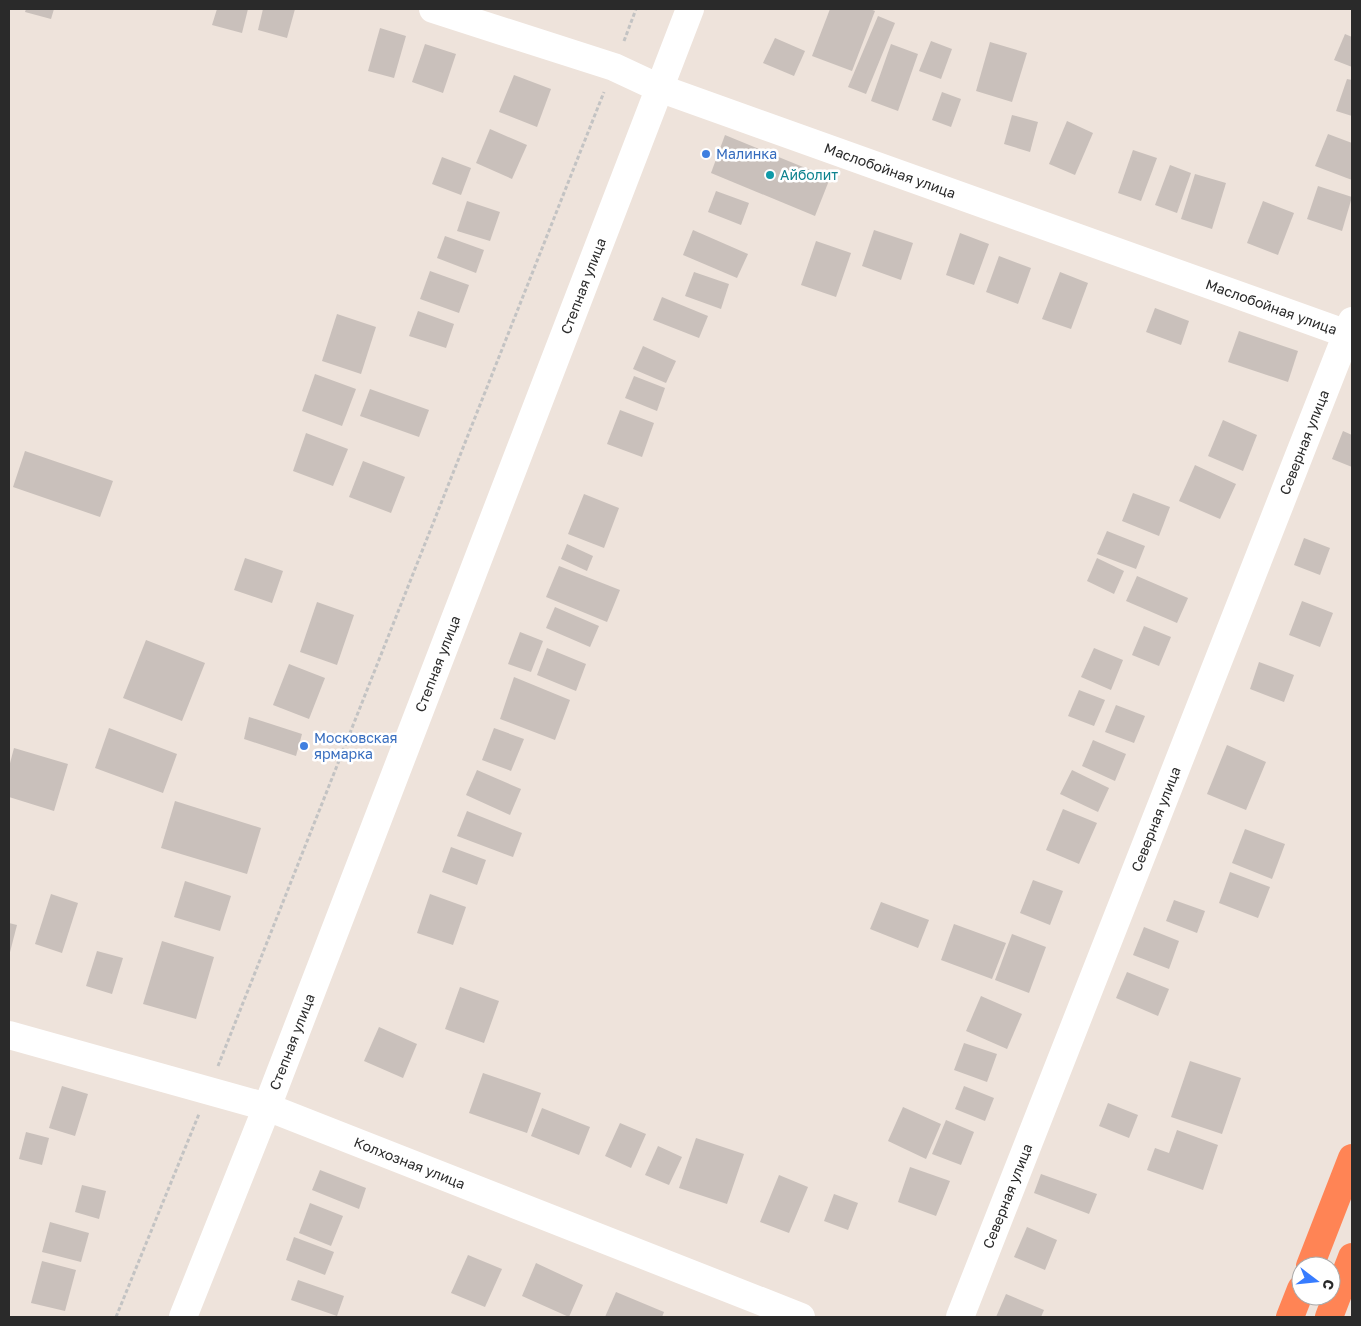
<svg xmlns="http://www.w3.org/2000/svg" width="1361" height="1326" font-family="'Golos Text',sans-serif">
  <rect width="100%" height="100%" fill="#eee3db"/>
  <!-- building -->
  <g fill="#c9c0bb">
    <path d="M26,9H54L51,19L25,12Z"/>
    <path d="M217,9H248L242,33L212,25Z"/>
    <path d="M263,9H295L287,38L258,30Z"/>
    <path d="M830,9H870L875,11L852,71L812,56Z"/>
    <path d="M878,16L895,23L866,94L848,87Z"/>
    <path d="M380,28L406,36L394,78L368,71Z"/>
    <path d="M1345,34L1352,37V67L1334,60Z"/>
    <path d="M775,38L805,51L794,76L763,63Z"/>
    <path d="M931,41L952,49L941,79L919,71Z"/>
    <path d="M990,42L1027,53L1012,102L976,91Z"/>
    <path d="M425,44L456,54L443,93L412,82Z"/>
    <path d="M891,44L918,54L898,111L871,101Z"/>
    <path d="M514,75L551,89L537,127L499,112Z"/>
    <path d="M1347,79L1352,80V116L1336,111Z"/>
    <path d="M942,92L961,99L951,127L932,120Z"/>
    <path d="M1012,115L1038,122L1030,152L1004,144Z"/>
    <path d="M1067,121L1093,133L1075,175L1049,164Z"/>
    <path d="M490,129L527,145L512,179L476,163Z"/>
    <path d="M1328,134L1352,143V180L1315,166Z"/>
    <path d="M725,135L830,178L815,216L711,173Z"/>
    <path d="M1133,150L1157,158L1141,201L1118,193Z"/>
    <path d="M442,157L471,168L461,195L432,184Z"/>
    <path d="M1170,165L1191,173L1177,213L1155,205Z"/>
    <path d="M1195,174L1226,183L1212,229L1181,219Z"/>
    <path d="M1318,186L1352,197L1342,231L1307,219Z"/>
    <path d="M716,191L749,203L741,225L708,212Z"/>
    <path d="M467,201L500,212L490,241L457,231Z"/>
    <path d="M1263,201L1294,213L1278,255L1247,243Z"/>
    <path d="M693,230L748,254L737,278L683,255Z"/>
    <path d="M874,230L913,243L901,280L862,266Z"/>
    <path d="M960,233L989,244L974,285L946,275Z"/>
    <path d="M445,236L484,250L476,273L437,258Z"/>
    <path d="M816,241L851,253L836,297L801,285Z"/>
    <path d="M999,256L1031,268L1018,304L986,292Z"/>
    <path d="M430,271L469,285L459,313L420,299Z"/>
    <path d="M694,272L729,284L721,309L685,296Z"/>
    <path d="M1060,272L1088,283L1071,329L1042,319Z"/>
    <path d="M662,297L708,316L699,338L653,320Z"/>
    <path d="M1155,308L1189,321L1181,345L1146,332Z"/>
    <path d="M418,311L454,324L446,348L409,336Z"/>
    <path d="M337,314L376,327L361,374L322,361Z"/>
    <path d="M1239,331L1298,351L1288,382L1228,362Z"/>
    <path d="M643,346L676,361L666,383L633,369Z"/>
    <path d="M315,374L356,389L342,426L302,411Z"/>
    <path d="M634,376L665,388L657,411L625,398Z"/>
    <path d="M370,389L429,410L419,437L360,416Z"/>
    <path d="M620,410L654,423L642,457L607,444Z"/>
    <path d="M1223,420L1257,435L1243,471L1208,456Z"/>
    <path d="M1343,431L1352,435V467L1332,459Z"/>
    <path d="M306,433L348,449L333,486L293,471Z"/>
    <path d="M25,451L113,481L100,517L13,487Z"/>
    <path d="M363,461L405,477L391,513L349,497Z"/>
    <path d="M1195,465L1236,484L1220,519L1179,501Z"/>
    <path d="M1133,493L1170,507L1159,536L1122,521Z"/>
    <path d="M584,494L619,508L604,548L568,534Z"/>
    <path d="M1107,531L1145,546L1136,569L1097,554Z"/>
    <path d="M1304,538L1330,548L1320,575L1294,565Z"/>
    <path d="M567,544L593,556L587,571L561,559Z"/>
    <path d="M245,558L283,571L272,603L234,590Z"/>
    <path d="M1097,558L1124,571L1114,594L1087,581Z"/>
    <path d="M559,566L620,590L607,622L546,597Z"/>
    <path d="M1137,576L1188,598L1177,623L1126,601Z"/>
    <path d="M1302,601L1333,613L1320,647L1289,635Z"/>
    <path d="M317,602L354,615L337,665L300,652Z"/>
    <path d="M555,607L599,626L590,647L546,628Z"/>
    <path d="M1144,626L1171,637L1159,666L1132,655Z"/>
    <path d="M520,632L543,641L531,672L508,664Z"/>
    <path d="M146,640L205,663L182,721L123,698Z"/>
    <path d="M547,648L586,664L576,691L537,675Z"/>
    <path d="M1094,648L1123,660L1111,690L1081,677Z"/>
    <path d="M1259,662L1294,675L1284,702L1250,689Z"/>
    <path d="M289,664L325,678L309,719L273,705Z"/>
    <path d="M514,677L570,700L555,740L500,719Z"/>
    <path d="M1079,690L1105,700L1094,726L1068,716Z"/>
    <path d="M1116,705L1145,716L1134,743L1105,732Z"/>
    <path d="M249,717L302,734L296,756L244,739Z"/>
    <path d="M109,728L177,754L163,793L95,768Z"/>
    <path d="M494,728L524,739L511,771L482,760Z"/>
    <path d="M1093,740L1126,754L1115,781L1082,766Z"/>
    <path d="M1227,745L1266,762L1246,810L1207,794Z"/>
    <path d="M14,748L68,764L54,811L9,797V767Z"/>
    <path d="M477,770L521,789L510,815L466,795Z"/>
    <path d="M1072,770L1109,788L1098,812L1060,794Z"/>
    <path d="M175,801L261,828L247,874L161,848Z"/>
    <path d="M1063,809L1097,823L1079,864L1046,850Z"/>
    <path d="M467,811L522,833L513,857L457,836Z"/>
    <path d="M1245,829L1285,844L1272,879L1232,863Z"/>
    <path d="M451,847L486,860L477,885L442,872Z"/>
    <path d="M1230,872L1270,887L1258,918L1219,903Z"/>
    <path d="M1033,880L1063,891L1050,925L1020,913Z"/>
    <path d="M185,881L231,896L220,931L174,917Z"/>
    <path d="M51,894L78,903L62,953L35,944Z"/>
    <path d="M430,894L466,907L453,945L417,933Z"/>
    <path d="M1174,900L1205,911L1197,933L1166,921Z"/>
    <path d="M881,902L929,920L918,948L870,929Z"/>
    <path d="M9,923L17,925L9,956Z"/>
    <path d="M954,924L1006,943L992,979L941,960Z"/>
    <path d="M1144,927L1179,941L1169,969L1133,955Z"/>
    <path d="M1012,934L1046,947L1029,993L995,980Z"/>
    <path d="M162,941L214,957L196,1019L143,1004Z"/>
    <path d="M97,951L123,958L112,994L86,986Z"/>
    <path d="M1127,972L1169,989L1158,1016L1116,998Z"/>
    <path d="M460,987L499,1001L484,1043L445,1029Z"/>
    <path d="M981,996L1022,1014L1007,1049L966,1031Z"/>
    <path d="M379,1027L417,1044L403,1078L364,1061Z"/>
    <path d="M964,1043L997,1054L987,1082L954,1070Z"/>
    <path d="M1190,1061L1241,1078L1222,1134L1171,1117Z"/>
    <path d="M483,1073L541,1093L527,1133L469,1113Z"/>
    <path d="M62,1086L88,1094L75,1136L49,1128Z"/>
    <path d="M964,1086L994,1098L985,1121L955,1109Z"/>
    <path d="M1108,1103L1138,1115L1129,1138L1099,1126Z"/>
    <path d="M903,1107L941,1124L926,1159L888,1141Z"/>
    <path d="M542,1108L590,1127L579,1155L531,1136Z"/>
    <path d="M946,1120L974,1132L961,1165L932,1154Z"/>
    <path d="M620,1123L646,1134L631,1168L605,1156Z"/>
    <path d="M1177,1130L1218,1145L1203,1190L1147,1170L1155,1148L1169,1153Z"/>
    <path d="M26,1132L49,1138L42,1165L19,1159Z"/>
    <path d="M696,1138L744,1154L727,1204L679,1188Z"/>
    <path d="M658,1146L682,1157L669,1185L645,1175Z"/>
    <path d="M910,1167L950,1181L936,1216L898,1202Z"/>
    <path d="M320,1170L366,1188L359,1209L312,1190Z"/>
    <path d="M1041,1174L1097,1194L1089,1214L1034,1193Z"/>
    <path d="M779,1175L808,1187L789,1233L760,1222Z"/>
    <path d="M82,1185L106,1191L99,1219L75,1212Z"/>
    <path d="M834,1194L858,1203L848,1230L824,1221Z"/>
    <path d="M310,1203L343,1216L331,1246L299,1233Z"/>
    <path d="M50,1222L89,1233L81,1262L42,1252Z"/>
    <path d="M1027,1227L1057,1240L1045,1270L1014,1257Z"/>
    <path d="M294,1237L334,1252L325,1275L286,1260Z"/>
    <path d="M468,1255L502,1269L485,1307L451,1293Z"/>
    <path d="M42,1261L76,1270L65,1311L31,1303Z"/>
    <path d="M536,1263L583,1285L569,1317L522,1296Z"/>
    <path d="M298,1280L344,1296L337,1316L291,1300Z"/>
    <path d="M616,1292L664,1312L662,1317H605Z"/>
    <path d="M1006,1294L1044,1310L1041,1317H996Z"/>
  </g>
  <g fill="none" stroke-linecap="round" stroke-linejoin="round">
    <!-- path -->
    <g stroke="#c3c3c3" stroke-width="3" stroke-dasharray="4 2.5" stroke-linecap="butt">
      <path d="M624,41L636,9"/>
      <path d="M218,1066L604,92"/>
      <path d="M116,1317L199,1114"/>
    </g>
    <!-- street -->
    <g stroke="#fff" stroke-width="28">
      <path id="s1" d="M433,9L614,67L659,88L1347,334"/>
      <path id="s2" d="M9,1035L267,1107L801,1317"/>
      <path id="s3" d="M960,1317L1352,321"/>
    </g>
    <!-- secondary -->
    <path stroke="#fff" stroke-width="28" id="s4" d="M183,1317L267,1107L690,9"/>
    <!-- highway -->
    <g stroke="#ff8455" stroke-width="28">
      <path d="M1310,1266L1352,1158"/>
      <path d="M1290,1317L1301,1289"/>
      <path d="M1329,1317L1352,1257"/>
    </g>
  </g>
  <!-- markers -->
  <g fill="#3f7fe0" stroke="#fff" stroke-width="2">
    <circle cx="706" cy="154" r="5"/>
    <circle cx="304" cy="746" r="5"/>
  </g>
  <circle fill="#0f9aa8" stroke="#fff" stroke-width="2" cx="770" cy="175" r="5"/>
  <g text-anchor="middle" stroke-width="5" stroke-linejoin="round" paint-order="stroke">
    <!-- shop labels -->
    <g font-size="14" fill="#366cbe" stroke="#fff" text-anchor="start">
      <text x="716" y="159">Малинка</text>
      <text x="314" y="743">Московская<tspan x="314" dy="16">ярмарка</tspan></text>
    </g>
    <!-- street labels -->
    <g font-size="14" fill="#2a2a2a" stroke="#fff">
      <text dy="5" stroke="none"><textPath href="#s1" startOffset="485">Маслобойная улица</textPath></text>
      <text dy="5" stroke="none"><textPath href="#s4" startOffset="1106">Степная улица</textPath></text>
      <text dy="5" stroke="none"><textPath href="#s1" startOffset="890">Маслобойная улица</textPath></text>
      <text dy="5" stroke="none"><textPath href="#s3" startOffset="940">Северная улица</textPath></text>
      <text dy="5" stroke="none"><textPath href="#s4" startOffset="701">Степная улица</textPath></text>
      <text dy="5" stroke="none"><textPath href="#s3" startOffset="535">Северная улица</textPath></text>
      <text dy="5" stroke="none"><textPath href="#s4" startOffset="296">Степная улица</textPath></text>
      <text dy="5" stroke="none"><textPath href="#s2" startOffset="421">Колхозная улица</textPath></text>
      <text dy="5" stroke="none"><textPath href="#s3" startOffset="130">Северная улица</textPath></text>
    </g>
    <!-- culture labels -->
    <g font-size="14" fill="#0d838f" stroke="#fff" text-anchor="start">
      <text x="780" y="180">Айболит</text>
    </g>
  </g>
  <!-- border -->
  <rect width="1361" height="1326" fill="none" stroke="#2a2a2a" stroke-width="20"/>
  <!-- north arrow -->
  <g transform="translate(1316 1281) rotate(106)"><circle r="24" fill="#ffffff" stroke="#aaaaaa"/>
  <path d="M0-4L9 19L0 12L-9 19Z" fill="#377cff"/>
  <text y="-8" font-size="14" font-weight="bold" text-anchor="middle" fill="#2a2a2a">С</text>
  </g>
</svg>
